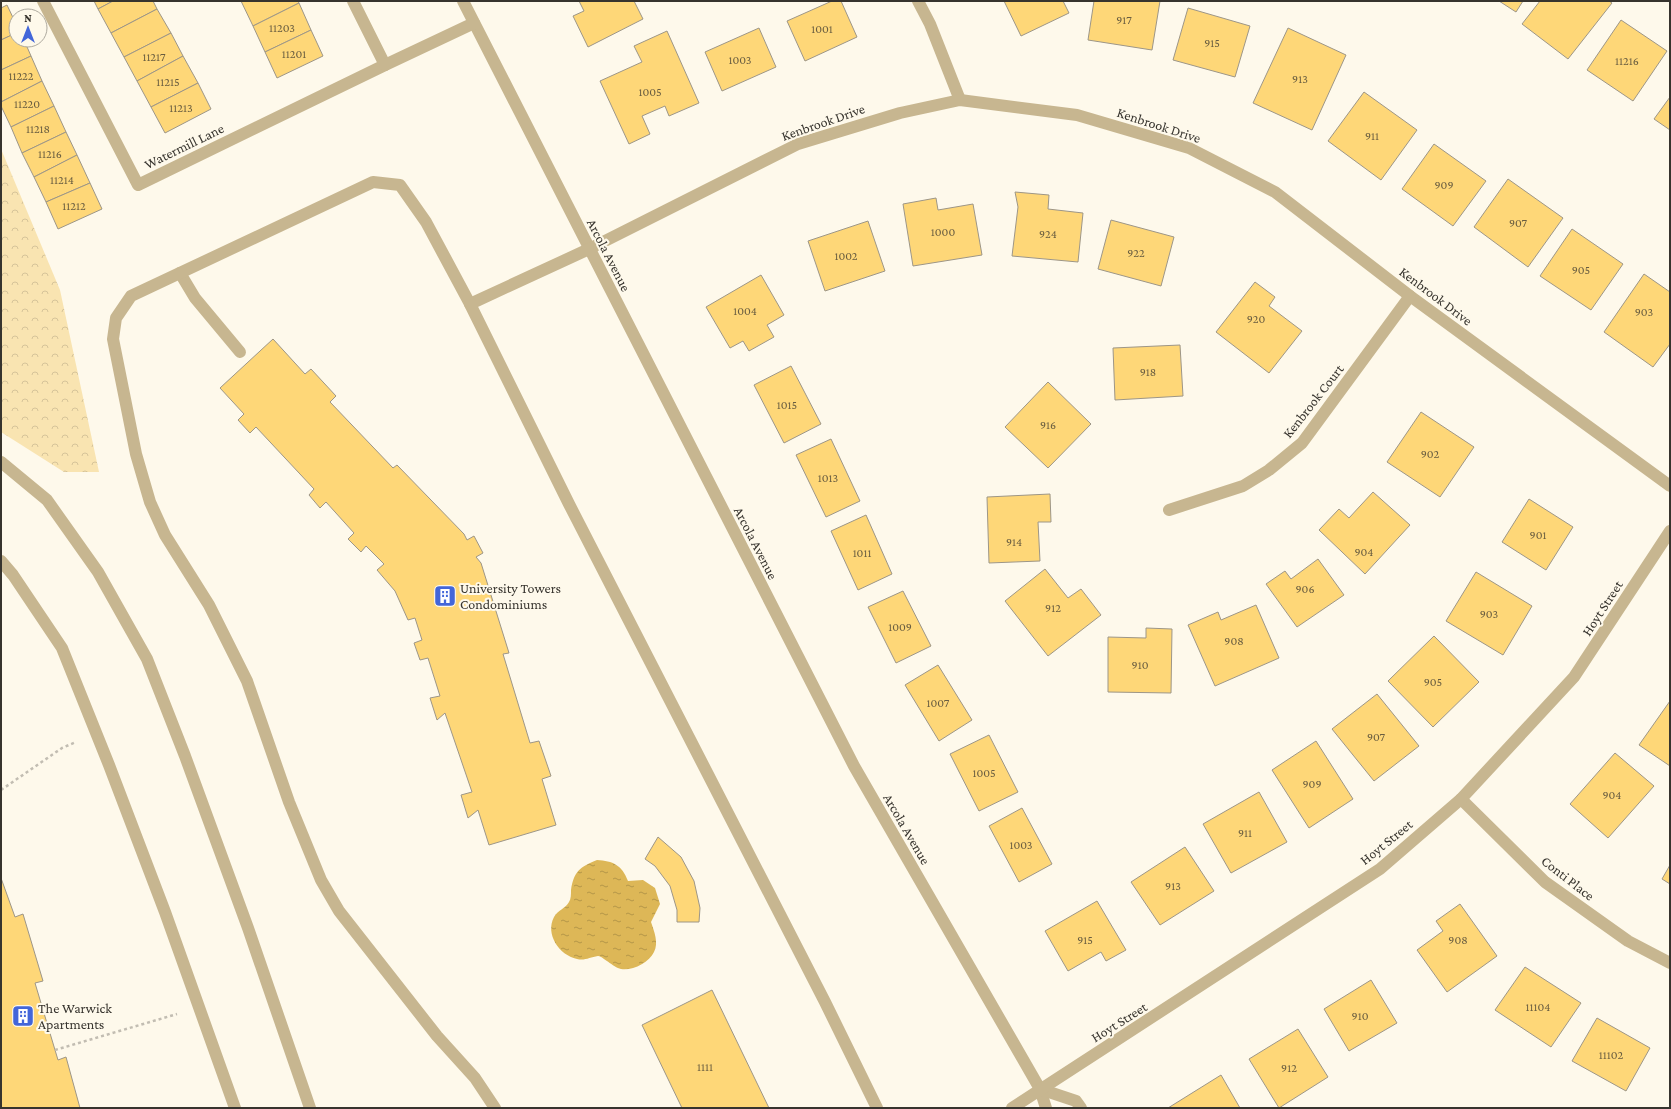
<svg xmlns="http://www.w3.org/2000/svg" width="1671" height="1109" font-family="'Crimson Pro',serif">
  <defs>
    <pattern id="forest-crowns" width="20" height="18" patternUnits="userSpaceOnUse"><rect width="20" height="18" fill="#f9e4b1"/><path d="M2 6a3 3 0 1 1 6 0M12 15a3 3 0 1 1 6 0" fill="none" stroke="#d6c499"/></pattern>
    <pattern id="water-ripples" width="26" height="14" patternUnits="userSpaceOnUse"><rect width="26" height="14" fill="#ddb757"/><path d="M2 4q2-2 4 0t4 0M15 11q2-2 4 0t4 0" fill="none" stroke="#b49648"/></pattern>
  </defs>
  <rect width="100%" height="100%" fill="#fef9eb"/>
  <!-- forest -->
  <path fill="url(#forest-crowns)" d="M1,149L60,290L99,472H64L1,432Z"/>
  <!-- water -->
  <path fill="url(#water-ripples)" d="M597,860C613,861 622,865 628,881L643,880L655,888L660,904L651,922C654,931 659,943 654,952C649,963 632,971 621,969C613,967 601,955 598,956C590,957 585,961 577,959C559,955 545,934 554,917C558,910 566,908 569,902C571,899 571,894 571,890C574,871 580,867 597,860Z"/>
  <!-- building -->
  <g fill="#fed778" stroke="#9d9687">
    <path d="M94,1H113L98,9Z"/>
    <path d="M113,1H153L157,9L111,33L98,9Z"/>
    <path d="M241,1H298L299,3L253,26Z"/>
    <path d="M579,1H634L643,19L588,47L573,16L584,11Z"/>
    <path d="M832,1H841L857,37L805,61L787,21Z"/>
    <path d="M1004,1H1063L1069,13L1021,36Z"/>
    <path d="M1094,1H1160L1152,50L1088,40Z"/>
    <path d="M1499,1H1523L1516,12Z"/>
    <path d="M1540,1H1609L1612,3L1568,59L1522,24Z"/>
    <path d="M299,3L311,30L265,52L253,26Z"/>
    <path d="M7,5L16,24V33L1,40V8Z"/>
    <path d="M1188,8L1250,26L1235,77L1173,60Z"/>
    <path d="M157,9L171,33L124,57L111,33Z"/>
    <path d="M1621,20L1667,51L1633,101L1587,70Z"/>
    <path d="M759,28L776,67L722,91L705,52Z"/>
    <path d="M1288,28L1346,55L1312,130L1253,103Z"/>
    <path d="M311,30L323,56L277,78L265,52Z"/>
    <path d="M667,31L699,103L669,116L665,106L642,116L650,134L629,144L600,81L642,62L634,46Z"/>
    <path d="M16,33V40H24L31,56L1,70V40Z"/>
    <path d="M171,33L183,56L137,81L124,57Z"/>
    <path d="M31,56L42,81L1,102V70Z"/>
    <path d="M183,56L198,83L151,107L137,81Z"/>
    <path d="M42,81L54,106L11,127L1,106V102Z"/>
    <path d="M198,83L211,109L165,133L151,107Z"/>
    <path d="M1364,92L1417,130L1381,180L1328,141Z"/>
    <path d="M1670,97V130L1654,119Z"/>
    <path d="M54,106L66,132L22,153L11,127Z"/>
    <path d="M66,132L77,155L34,177L22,153Z"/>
    <path d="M1434,144L1486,181L1453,226L1402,189Z"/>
    <path d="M77,155L90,183L46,202L34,177Z"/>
    <path d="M1508,179L1563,218L1528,267L1474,227Z"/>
    <path d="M90,183L102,209L58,229L46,202Z"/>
    <path d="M1015,192L1049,195L1048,209L1083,213L1078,262L1012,256L1018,207Z"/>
    <path d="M936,198L938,210L973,204L982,255L913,266L903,204Z"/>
    <path d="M1111,220L1174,237L1161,286L1098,269Z"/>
    <path d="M868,221L885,271L825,291L808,241Z"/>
    <path d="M1572,229L1623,264L1591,310L1540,276Z"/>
    <path d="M1644,274L1670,292V344L1653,367L1604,332Z"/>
    <path d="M761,275L784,315L767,325L774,337L749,351L743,341L730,348L706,307Z"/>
    <path d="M1255,282L1275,297L1269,306L1302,331L1269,373L1216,332Z"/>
    <path d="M273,339L305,374L311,369L336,396L330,402L393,468L397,465L464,534L467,540L474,536L483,553L476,557L481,563L509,653L503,654L530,743L539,741L551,776L542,779L556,825L489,845L478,810L468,818L461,795L472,792L445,713L437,720L430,698L440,696L428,658L420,660L414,643L422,640L415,618L408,620L395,591L377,570L384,564L366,546L361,552L348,539L354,533L326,502L320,508L309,495L314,489L256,427L250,433L238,420L244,414L220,388Z"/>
    <path d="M1180,345L1183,396L1115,400L1113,348Z"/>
    <path d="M791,366L821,424L784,443L754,385Z"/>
    <path d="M1048,382L1091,424L1048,468L1005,427Z"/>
    <path d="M1421,412L1474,447L1440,497L1387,462Z"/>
    <path d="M831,439L860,501L826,517L796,455Z"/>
    <path d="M1373,492L1410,525L1365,574L1319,530L1339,509L1349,518Z"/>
    <path d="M1050,494L1051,522H1038L1040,561L989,563L987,497Z"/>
    <path d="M1529,499L1573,527L1546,570L1502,542Z"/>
    <path d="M866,515L892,574L858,590L831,531Z"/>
    <path d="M1318,559L1344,595L1297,627L1266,584L1285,571L1291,579Z"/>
    <path d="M1045,569L1068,598L1081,589L1101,615L1048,656L1005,601Z"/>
    <path d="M1476,572L1532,606L1503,655L1446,621Z"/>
    <path d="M903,591L931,646L896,663L868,607Z"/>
    <path d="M1256,605L1279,658L1215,686L1188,625L1218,612L1221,620Z"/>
    <path d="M1146,628L1172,629L1171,693L1108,692V637L1146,638Z"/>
    <path d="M1434,636L1479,682L1433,727L1388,681Z"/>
    <path d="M938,665L972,720L939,741L905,685Z"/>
    <path d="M1377,694L1419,746L1374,781L1332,729Z"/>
    <path d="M1670,701V766L1639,745Z"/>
    <path d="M989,735L1018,792L979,811L950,754Z"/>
    <path d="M1316,741L1353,799L1309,828L1272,770Z"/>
    <path d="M1615,753L1654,786L1608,838L1570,804Z"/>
    <path d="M1259,792L1287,842L1231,873L1203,824Z"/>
    <path d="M1022,808L1052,864L1019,882L989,826Z"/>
    <path d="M658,837L681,857L694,881L700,908L699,922H677V910L670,886L655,866L645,859Z"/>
    <path d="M1185,847L1214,891L1160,925L1131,882Z"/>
    <path d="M1670,865V884L1662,879Z"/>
    <path d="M1,878L15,917L23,914L43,981L35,983L58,1060L66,1057L80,1108H1Z"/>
    <path d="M1097,901L1126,950L1106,961L1101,952L1068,971L1045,931Z"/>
    <path d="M1460,904L1497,956L1447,992L1417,950L1443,931L1436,921Z"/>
    <path d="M1525,967L1581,1003L1551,1047L1495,1010Z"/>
    <path d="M1371,980L1397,1023L1349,1051L1324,1009Z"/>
    <path d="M712,990L769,1108H682L642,1025Z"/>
    <path d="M1597,1018L1650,1048L1626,1091L1572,1061Z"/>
    <path d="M1298,1029L1328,1077L1279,1108L1249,1059Z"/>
    <path d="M1221,1075L1240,1108H1168Z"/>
  </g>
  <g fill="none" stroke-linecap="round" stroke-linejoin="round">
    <!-- path -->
    <g stroke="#c2bdb2" stroke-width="2.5" stroke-dasharray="3 3" stroke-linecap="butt">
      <path d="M1,790L62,748L76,742"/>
      <path d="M55,1050L177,1014"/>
    </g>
    <!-- minor -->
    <g stroke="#c7b690" stroke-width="12">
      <path d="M43,1L138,185L385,65L353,1"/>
      <path d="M463,1L854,766L1040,1089L1046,1108"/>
      <path d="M918,1L930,24L960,100"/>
      <path d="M385,65L474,23"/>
      <path d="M180,273L195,298L240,352"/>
      <path d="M470,304L589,249L798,144L900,113L960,100L1077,115L1189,148L1275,192L1410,296L1670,486"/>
      <path d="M1,462L47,500L98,572L147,659L185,756L248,928L310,1108"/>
      <path d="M1169,510L1243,486L1269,470L1302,443L1410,296"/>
      <path d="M1,561L13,575L62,648L109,765L165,912L235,1108"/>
      <path d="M1461,799L1545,882L1628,941L1670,963"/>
      <path d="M1040,1089L1076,1101L1081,1108"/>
      <path d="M495,1108L475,1078L437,1036L339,911L321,880L289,802L247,681L209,605L165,535L150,502L136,454L113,339L116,318L131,296L373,182L400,185L426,222L470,304L569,504L825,1002L877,1108"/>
      <path d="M1012,1108L1380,869L1461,799L1574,677L1670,531"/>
    </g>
  </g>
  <!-- icons -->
  <defs>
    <g id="building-square" transform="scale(1.15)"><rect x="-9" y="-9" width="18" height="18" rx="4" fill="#4366d9" stroke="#fef9eb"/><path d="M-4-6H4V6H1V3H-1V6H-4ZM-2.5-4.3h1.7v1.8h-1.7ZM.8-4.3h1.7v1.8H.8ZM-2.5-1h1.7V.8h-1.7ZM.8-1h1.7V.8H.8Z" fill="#fff"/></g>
  </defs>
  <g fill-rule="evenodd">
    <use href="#building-square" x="445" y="596"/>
    <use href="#building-square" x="23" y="1016"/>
  </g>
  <g text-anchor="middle" stroke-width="4" stroke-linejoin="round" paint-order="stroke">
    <!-- number labels -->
    <g font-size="12" fill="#695d40">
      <text x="1124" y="24">917</text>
      <text x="282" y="32">11203</text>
      <text x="822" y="33">1001</text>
      <text x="1212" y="47">915</text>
      <text x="294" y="58">11201</text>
      <text x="154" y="61">11217</text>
      <text x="740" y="64">1003</text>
      <text x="1627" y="65">11216</text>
      <text x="21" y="80">11222</text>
      <text x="1300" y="83">913</text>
      <text x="168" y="86">11215</text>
      <text x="650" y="96">1005</text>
      <text x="27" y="108">11220</text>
      <text x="181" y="112">11213</text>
      <text x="38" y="133">11218</text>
      <text x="1372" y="140">911</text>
      <text x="50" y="158">11216</text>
      <text x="62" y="184">11214</text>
      <text x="1444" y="189">909</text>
      <text x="74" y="210">11212</text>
      <text x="1518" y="227">907</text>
      <text x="943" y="236">1000</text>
      <text x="1048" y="238">924</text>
      <text x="1136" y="257">922</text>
      <text x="846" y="260">1002</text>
      <text x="1581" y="274">905</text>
      <text x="745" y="315">1004</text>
      <text x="1644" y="316">903</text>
      <text x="1256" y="323">920</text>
      <text x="1148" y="376">918</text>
      <text x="787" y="409">1015</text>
      <text x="1048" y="429">916</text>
      <text x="1430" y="458">902</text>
      <text x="828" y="482">1013</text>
      <text x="1538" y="539">901</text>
      <text x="1014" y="546">914</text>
      <text x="1364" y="556">904</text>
      <text x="862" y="557">1011</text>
      <text x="1305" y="593">906</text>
      <text x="1053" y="612">912</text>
      <text x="1489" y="618">903</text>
      <text x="900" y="631">1009</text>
      <text x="1234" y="645">908</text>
      <text x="1140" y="669">910</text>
      <text x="1433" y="686">905</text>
      <text x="938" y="707">1007</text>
      <text x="1376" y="741">907</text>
      <text x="984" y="777">1005</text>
      <text x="1312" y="788">909</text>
      <text x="1612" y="799">904</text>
      <text x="1245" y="837">911</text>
      <text x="1021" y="849">1003</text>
      <text x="1173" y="890">913</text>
      <text x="1085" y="944">915</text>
      <text x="1458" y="944">908</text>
      <text x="1538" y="1011">11104</text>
      <text x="1360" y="1020">910</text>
      <text x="1611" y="1059">11102</text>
      <text x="705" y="1071">1111</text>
      <text x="1289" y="1072">912</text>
    </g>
    <!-- street labels -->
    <g font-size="14" fill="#37342e" stroke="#fef9eb">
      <text transform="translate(823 122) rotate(-19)" y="5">Kenbrook Drive</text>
      <text transform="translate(1159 125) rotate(18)" y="5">Kenbrook Drive</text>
      <text transform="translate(184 146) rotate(-26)" y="5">Watermill Lane</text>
      <text transform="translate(609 255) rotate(63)" y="5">Arcola Avenue</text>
      <text transform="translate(1436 296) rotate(37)" y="5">Kenbrook Drive</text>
      <text transform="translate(1313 401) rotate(-52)" y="5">Kenbrook Court</text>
      <text transform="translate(756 543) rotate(63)" y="5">Arcola Avenue</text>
      <text transform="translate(1602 608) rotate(-57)" y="5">Hoyt Street</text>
      <text transform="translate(907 829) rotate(60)" y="5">Arcola Avenue</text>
      <text transform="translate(1386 842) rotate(-39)" y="5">Hoyt Street</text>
      <text transform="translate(1568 878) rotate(38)" y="5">Conti Place</text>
      <text transform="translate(1119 1022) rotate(-32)" y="5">Hoyt Street</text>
    </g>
    <!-- poi labels -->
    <g font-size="14" fill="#37342e" stroke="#fef9eb" text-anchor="start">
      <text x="460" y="593">University Towers<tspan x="460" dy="16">Condominiums</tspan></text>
      <text x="38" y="1013">The Warwick<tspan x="38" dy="16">Apartments</tspan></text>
    </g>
  </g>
  <!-- border -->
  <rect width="1671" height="1109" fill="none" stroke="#37342e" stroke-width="4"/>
  <!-- north arrow -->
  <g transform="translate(28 28)"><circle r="19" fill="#fef9eb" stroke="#aeaa9f"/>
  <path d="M0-3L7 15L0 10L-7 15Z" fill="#4366d9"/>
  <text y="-6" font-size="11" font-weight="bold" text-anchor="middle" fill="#37342e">N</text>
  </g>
</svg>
